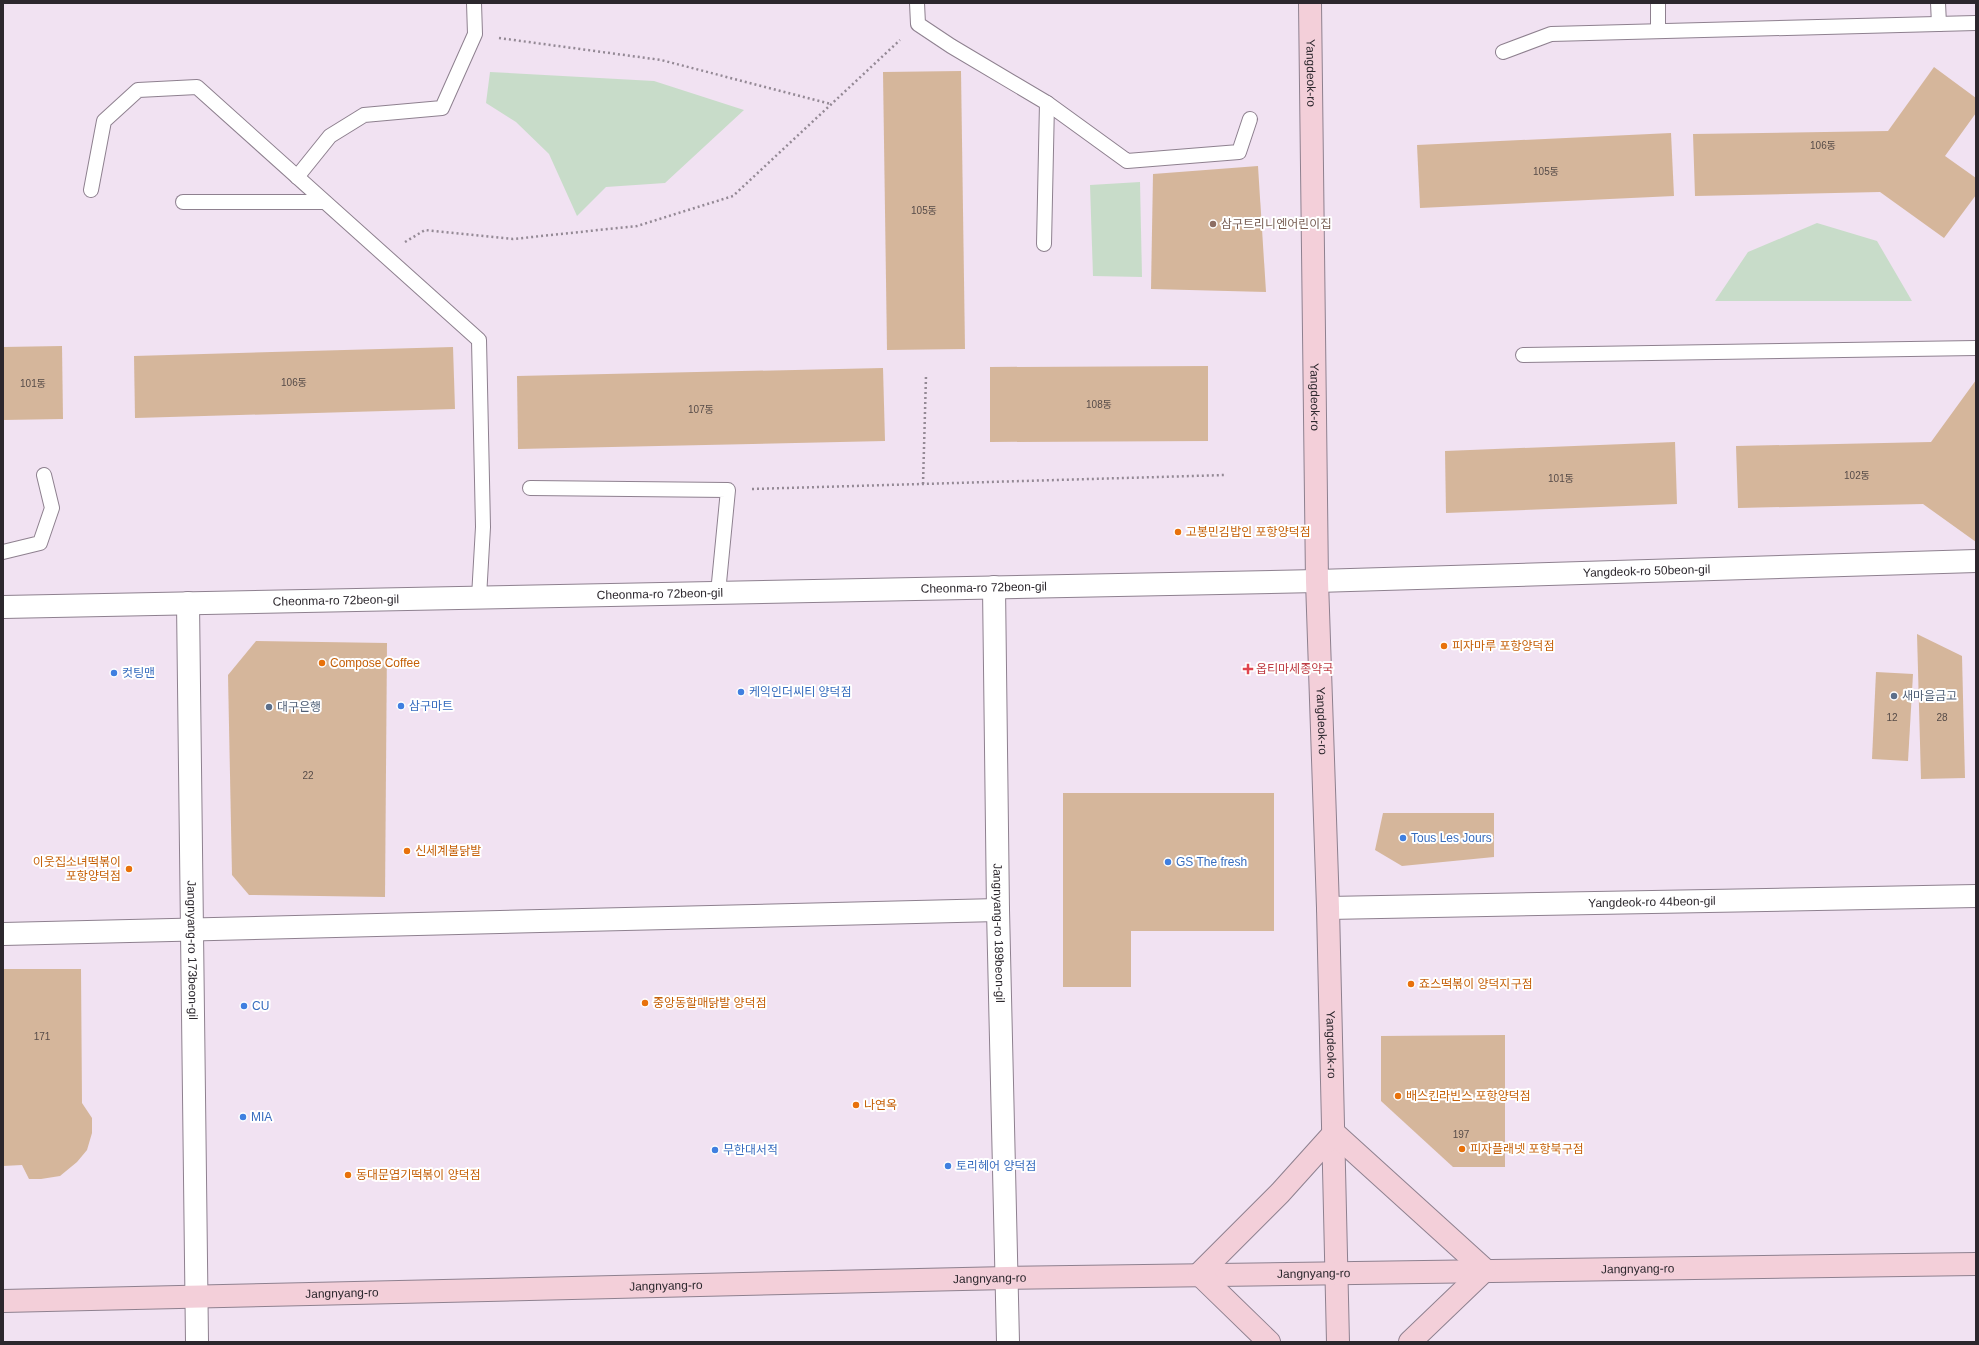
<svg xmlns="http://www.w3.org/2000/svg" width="1979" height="1345" font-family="Arial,'Noto Sans KR',sans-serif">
  <rect width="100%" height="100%" fill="#f1e2f2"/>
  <!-- green -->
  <g fill="#c8dcc9">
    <path d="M490,72L654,81L744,110L665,183L606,187L577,216L549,154L516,122L486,103Z"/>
    <path d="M1140,182L1142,277L1093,276L1090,185Z"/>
    <path d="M1817,223L1877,241L1912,301H1715L1748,252Z"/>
  </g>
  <!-- building -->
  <g fill="#d5b69b">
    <path d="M1934,67L1976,98V113L1945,156L1976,178V195L1944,238L1880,192L1695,196L1693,134L1888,131Z"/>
    <path d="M961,71L965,349L887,350L883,72Z"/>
    <path d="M1671,133L1674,196L1420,208L1417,145Z"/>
    <path d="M1258,166L1266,292L1151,289L1153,174Z"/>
    <path d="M62,346L63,419L3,420V347Z"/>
    <path d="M453,347L455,409L135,418L134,356Z"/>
    <path d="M1208,366V441L990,442V367Z"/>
    <path d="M883,368L885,441L518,449L517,376Z"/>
    <path d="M1976,380V542L1923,504L1738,508L1736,446L1931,442Z"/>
    <path d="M1675,442L1677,504L1446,513L1445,451Z"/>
    <path d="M1917,634L1962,656L1965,778L1921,779Z"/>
    <path d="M256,641L387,643L385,897L249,895L232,875L228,675Z"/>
    <path d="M1876,672L1913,674L1908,761L1872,759Z"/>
    <path d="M1063,793H1274V931H1131V987H1063Z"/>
    <path d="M1383,813H1494V857L1402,866L1375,850Z"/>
    <path d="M3,969H81L82,1103L92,1118V1133L87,1150L77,1162L60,1176L41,1179H29L22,1165L3,1166Z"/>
    <path d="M1505,1035V1167H1453L1381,1101V1036Z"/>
  </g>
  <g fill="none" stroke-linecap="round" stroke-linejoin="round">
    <!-- lane casing -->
    <g stroke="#8e808f" stroke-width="16">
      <g id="lane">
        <path d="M917,3L918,24L951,46L1047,103L1044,244"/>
        <path d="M1658,3V31"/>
        <path d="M1938,3L1939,24"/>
        <path d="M1503,52L1551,34L1976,23"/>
        <path d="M1047,103L1127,161L1239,152L1250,119"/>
        <path d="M297,177L330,136L364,115L442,108L475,34L474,3"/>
        <path d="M91,190L104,121L138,90L197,87L479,340L483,527L479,597"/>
        <path d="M183,202H324"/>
        <path d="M1523,355L1976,348"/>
        <path d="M530,488L728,490L718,593"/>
        <path d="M3,552L40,543L52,508L44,475"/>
      </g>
    </g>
    <!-- street casing -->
    <g stroke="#8e808f" stroke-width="24">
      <g id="street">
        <path id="s1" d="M994,587L998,910L1008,1342"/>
        <path id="s2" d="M188,603L197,1342"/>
        <path id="s3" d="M3,607L1317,581L1976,561"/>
        <path id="s4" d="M1328,908L1976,896"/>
        <path d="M3,934L998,910"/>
      </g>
    </g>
    <!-- secondary casing -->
    <g stroke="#8e808f" stroke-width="24">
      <g id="secondary">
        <path id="s5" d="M1310,3L1317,581L1328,908L1338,1342"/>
        <path id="s6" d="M3,1301L1007,1278L1976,1264"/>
        <path d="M1269,1342L1199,1274L1280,1193L1334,1133L1485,1270L1410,1342"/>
      </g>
    </g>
    <!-- path -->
    <g stroke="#948995" stroke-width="2.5" stroke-dasharray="2 3" stroke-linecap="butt">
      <path d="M499,38L661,60L831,104"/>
      <path d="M405,242L425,230L513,239L637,226L733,196L900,40"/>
      <path d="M923,484L926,376"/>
      <path d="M752,489L1226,475"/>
    </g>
    <!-- lane -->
    <use href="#lane" stroke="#fff" stroke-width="14"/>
    <!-- street -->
    <use href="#street" stroke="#fff" stroke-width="22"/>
    <!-- secondary -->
    <use href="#secondary" stroke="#f3cfd9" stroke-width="22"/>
  </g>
  <!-- markers -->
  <circle fill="#8d6e63" stroke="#fff" stroke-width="1.5" cx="1213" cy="224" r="4"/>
  <g fill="#e8710a" stroke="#fff" stroke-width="1.5">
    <circle cx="1178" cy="532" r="4"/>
    <circle cx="1444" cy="646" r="4"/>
    <circle cx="322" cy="663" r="4"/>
    <circle cx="407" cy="851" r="4"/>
    <circle cx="129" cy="869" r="4"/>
    <circle cx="1411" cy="984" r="4"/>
    <circle cx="645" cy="1003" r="4"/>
    <circle cx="1398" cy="1096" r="4"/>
    <circle cx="856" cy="1105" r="4"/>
    <circle cx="1462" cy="1149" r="4"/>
    <circle cx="348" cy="1175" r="4"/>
  </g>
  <path fill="#e0444e" stroke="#fff" stroke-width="1.5" d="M1246 663h4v4h4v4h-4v4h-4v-4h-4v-4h4z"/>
  <g fill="#3f7fe0" stroke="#fff" stroke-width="1.5">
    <circle cx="114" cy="673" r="4"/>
    <circle cx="741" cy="692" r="4"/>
    <circle cx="401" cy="706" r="4"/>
    <circle cx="1403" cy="838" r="4"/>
    <circle cx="1168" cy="862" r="4"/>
    <circle cx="244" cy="1006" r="4"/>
    <circle cx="243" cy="1117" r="4"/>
    <circle cx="715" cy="1150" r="4"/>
    <circle cx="948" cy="1166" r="4"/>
  </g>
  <g fill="#5c6f8a" stroke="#fff" stroke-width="1.5">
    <circle cx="1894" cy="696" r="4"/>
    <circle cx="269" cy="707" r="4"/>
  </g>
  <g text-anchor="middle" stroke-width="4" stroke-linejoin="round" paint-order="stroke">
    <!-- number labels -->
    <g font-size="10" fill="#564b48">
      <text x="1823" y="149">106동</text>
      <text x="1546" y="175">105동</text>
      <text x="924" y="214">105동</text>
      <text x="294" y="386">106동</text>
      <text x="33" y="387">101동</text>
      <text x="1099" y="408">108동</text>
      <text x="701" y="413">107동</text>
      <text x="1857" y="479">102동</text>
      <text x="1561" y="482">101동</text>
      <text x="1892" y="721">12</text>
      <text x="1942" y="721">28</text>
      <text x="308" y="779">22</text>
      <text x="42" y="1040">171</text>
      <text x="1461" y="1138">197</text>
    </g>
    <!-- street labels -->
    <g font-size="12" fill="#2c272d" stroke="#fff">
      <text dy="4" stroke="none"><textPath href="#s5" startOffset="70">Yangdeok-ro</textPath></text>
      <text dy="4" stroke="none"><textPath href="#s5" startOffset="394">Yangdeok-ro</textPath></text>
      <text dy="4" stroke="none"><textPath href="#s3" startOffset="1644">Yangdeok-ro 50beon-gil</textPath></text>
      <text dy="4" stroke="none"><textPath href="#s3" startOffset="981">Cheonma-ro 72beon-gil</textPath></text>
      <text dy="4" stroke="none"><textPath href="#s3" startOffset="657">Cheonma-ro 72beon-gil</textPath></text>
      <text dy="4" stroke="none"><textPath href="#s3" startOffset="333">Cheonma-ro 72beon-gil</textPath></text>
      <text dy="4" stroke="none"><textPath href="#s5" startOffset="718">Yangdeok-ro</textPath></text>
      <text dy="4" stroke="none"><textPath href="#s4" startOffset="324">Yangdeok-ro 44beon-gil</textPath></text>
      <text dy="4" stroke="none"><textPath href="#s1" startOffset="346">Jangnyang-ro 189beon-gil</textPath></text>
      <text dy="4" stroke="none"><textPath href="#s2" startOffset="347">Jangnyang-ro 173beon-gil</textPath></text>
      <text dy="4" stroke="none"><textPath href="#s5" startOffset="1042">Yangdeok-ro</textPath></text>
      <text dy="4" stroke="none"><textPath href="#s6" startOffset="1635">Jangnyang-ro</textPath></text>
      <text dy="4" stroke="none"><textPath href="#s6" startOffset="1311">Jangnyang-ro</textPath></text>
      <text dy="4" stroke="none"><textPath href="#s6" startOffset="987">Jangnyang-ro</textPath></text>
      <text dy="4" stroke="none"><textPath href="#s6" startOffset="663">Jangnyang-ro</textPath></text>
      <text dy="4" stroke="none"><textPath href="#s6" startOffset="339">Jangnyang-ro</textPath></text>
    </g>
    <!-- education labels -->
    <g font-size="12" fill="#785e54" stroke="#fff" text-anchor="start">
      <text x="1221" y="228">삼구트리니엔어린이집</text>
    </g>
    <!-- food labels -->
    <g font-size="12" fill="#c56008" stroke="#fff" text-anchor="start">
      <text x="1186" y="536">고봉민김밥인 포항양덕점</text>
      <text x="1452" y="650">피자마루 포항양덕점</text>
      <text x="330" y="667">Compose Coffee</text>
      <text x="415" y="855">신세계불닭발</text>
      <text x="121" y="866" text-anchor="end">이웃집소녀떡볶이<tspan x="121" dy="14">포항양덕점</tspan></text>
      <text x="1419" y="988">죠스떡볶이 양덕지구점</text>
      <text x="653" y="1007">중앙동할매닭발 양덕점</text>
      <text x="1406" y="1100">배스킨라빈스 포항양덕점</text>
      <text x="864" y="1109">나연옥</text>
      <text x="1470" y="1153">피자플래넷 포항북구점</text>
      <text x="356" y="1179">동대문엽기떡볶이 양덕점</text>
    </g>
    <!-- health labels -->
    <g font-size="12" fill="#be3a42" stroke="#fff" text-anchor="start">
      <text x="1256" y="673">옵티마세종약국</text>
    </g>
    <!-- shop labels -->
    <g font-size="12" fill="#366cbe" stroke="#fff" text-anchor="start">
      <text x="122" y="677">컷팅맨</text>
      <text x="749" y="696">케익인더씨티 양덕점</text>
      <text x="409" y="710">삼구마트</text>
      <text x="1411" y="842">Tous Les Jours</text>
      <text x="1176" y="866">GS The fresh</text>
      <text x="252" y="1010">CU</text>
      <text x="251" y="1121">MIA</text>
      <text x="723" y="1154">무한대서적</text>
      <text x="956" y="1170">토리헤어 양덕점</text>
    </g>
    <!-- service labels -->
    <g font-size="12" fill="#4e5e75" stroke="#fff" text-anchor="start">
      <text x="1902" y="700">새마을금고</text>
      <text x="277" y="711">대구은행</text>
    </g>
  </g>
  <!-- border -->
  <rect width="1979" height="1345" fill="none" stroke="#2c272d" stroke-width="8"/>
</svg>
